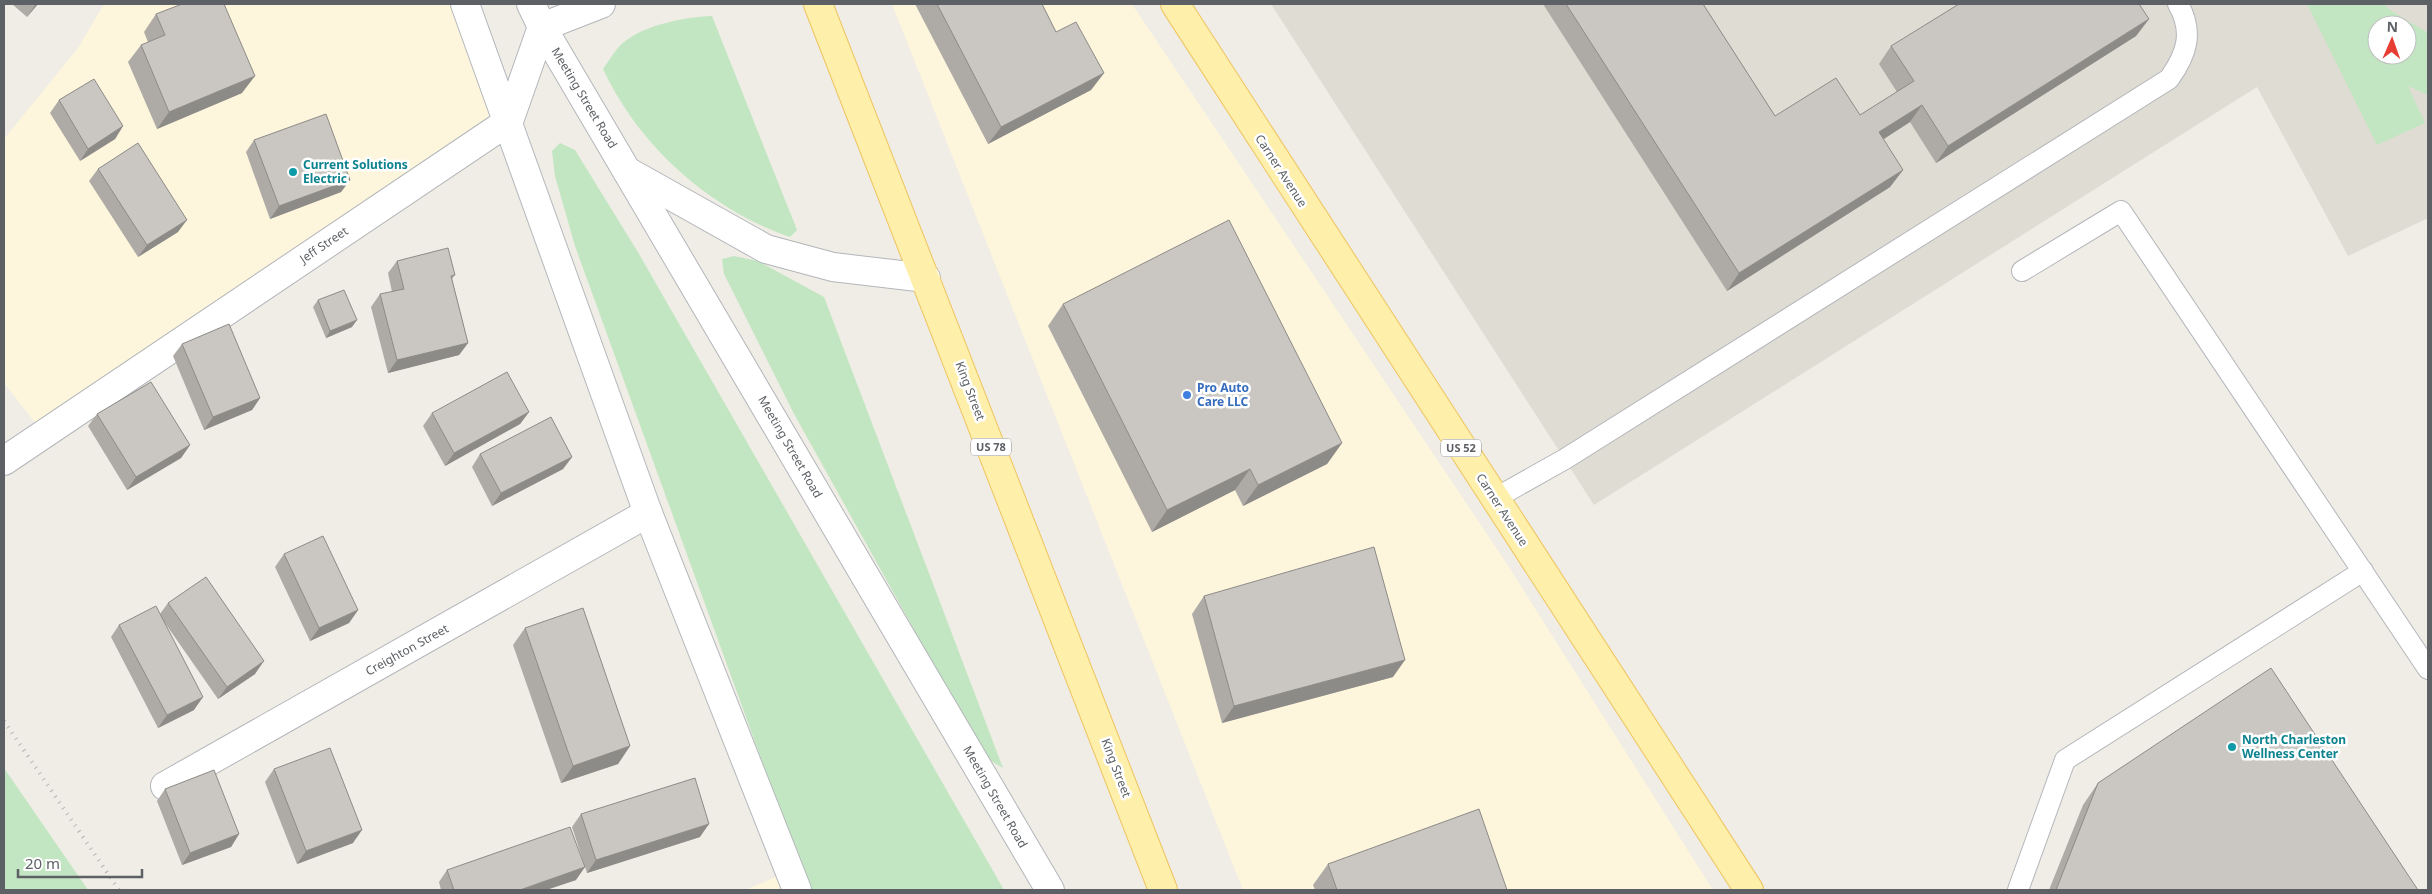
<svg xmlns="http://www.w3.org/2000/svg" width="2432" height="894" font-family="'Noto Sans',sans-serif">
  <rect width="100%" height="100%" fill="#efede5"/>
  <!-- commercial -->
  <g fill="#fdf5dc">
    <path d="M104,4H465L509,121L44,434L4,383V139L78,48Z"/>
    <path d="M892,4H1132L1507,564L1713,890H1243Z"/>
    <path d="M790,871L797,890H745Z"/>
  </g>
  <!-- education -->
  <path fill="#dfdcd3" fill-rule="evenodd" d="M1271,4H2428V218L2348,256L2257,87L1594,505ZM2377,25H2407V55H2377Z"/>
  <!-- green -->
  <g fill="#c3e6c2" fill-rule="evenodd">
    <path d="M2307,4H2384L2390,10L2428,33V95L2408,86L2425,123L2377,145ZM2377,25H2407V55H2377Z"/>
    <path d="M712,16L797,230L790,237C709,209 639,146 603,69C608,62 612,55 617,49C636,26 684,17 712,16Z"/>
    <path d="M560,143L575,150L639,254L1004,890H812L775,797L575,246L555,176L552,151Z"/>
    <path d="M734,256L758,261L824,297L1003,768L991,761L937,671L793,412L724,274L722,259Z"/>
    <path d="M4,768L15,784L88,890H4Z"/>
  </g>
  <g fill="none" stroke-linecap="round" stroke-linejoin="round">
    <!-- lane casing -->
    <g stroke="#b3b6ba" stroke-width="22">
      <g id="lane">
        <path d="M2022,271L2121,211L2428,669"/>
        <path d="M1494,499L1565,459L2169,79C2187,54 2194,32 2178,4"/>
        <path d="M2018,890L2065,760L2363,571"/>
      </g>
    </g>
    <!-- street casing -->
    <g stroke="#b3b6ba" stroke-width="30">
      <g id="street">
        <path d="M531,4L542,27L1050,890"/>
        <path d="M627,171L766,249L833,267L926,278"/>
        <path d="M4,461L509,121L542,27L601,4"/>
        <path d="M165,786L648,513"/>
      </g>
    </g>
    <!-- secondary casing -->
    <g stroke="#b4b8bc" stroke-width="30">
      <path id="secondary" d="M465,4L648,513L797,890"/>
    </g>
    <!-- primary casing -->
    <g stroke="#efc45e" stroke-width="30">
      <g id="primary">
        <path d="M818,4L1163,890"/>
        <path d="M1175,4L1749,890"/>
      </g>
    </g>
    <!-- lane -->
    <use href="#lane" stroke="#fff" stroke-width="20"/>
    <!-- street -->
    <use href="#street" stroke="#fff" stroke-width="28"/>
    <!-- secondary -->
    <use href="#secondary" stroke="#fff" stroke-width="28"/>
    <!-- primary -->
    <use href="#primary" stroke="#feefab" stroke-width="28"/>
    <!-- rail -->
    <path stroke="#b4b5b5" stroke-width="4" stroke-dasharray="1 6" stroke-linecap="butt" d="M4,721L119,890"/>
  </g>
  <!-- wall -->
  <g fill="#aeaba7">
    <path d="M12,4H38L27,17Z"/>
    <path d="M915,4H1042L1056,32L1104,73L1091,90L988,144Z"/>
    <path d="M1543,4H1703L1775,116L1860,115L1897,92L1879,64L1891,46L2149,19L2136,36L1936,163L1910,122L1883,139L1903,170L1890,187L1727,291Z"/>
    <path d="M156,14L242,93L157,129L128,62L141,45L148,42L144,32Z"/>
    <path d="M59,100L123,126L115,139L80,161L50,113Z"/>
    <path d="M254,140L350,180L341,192L270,219L246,152Z"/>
    <path d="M98,169L178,232L138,257L89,181Z"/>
    <path d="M397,261L455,275L452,279L468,343L459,355L388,373L371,307L380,294L392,292L388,273Z"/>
    <path d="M318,300L352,327L326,338L313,307Z"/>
    <path d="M1063,304L1342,443L1327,464L1243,506L1235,490L1152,532L1048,326Z"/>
    <path d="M182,344L260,398L252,410L204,430L173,356Z"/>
    <path d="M529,412L520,424L445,466L423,426L432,413Z"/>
    <path d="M97,414L190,445L181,458L127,490L88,426Z"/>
    <path d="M480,454L572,457L563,469L492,506L472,467Z"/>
    <path d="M284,554L358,610L349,623L310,641L275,567Z"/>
    <path d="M1204,596L1393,677L1222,723L1192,614Z"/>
    <path d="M168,603L255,674L218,699L165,623L194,710L158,728L111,637L119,625L160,614Z"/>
    <path d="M525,628L630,746L618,764L561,783L513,645Z"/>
    <path d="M274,769L353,843L297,864L265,782Z"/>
    <path d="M2098,783L2418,890H2049L2083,805Z"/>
    <path d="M165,789L239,834L231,847L182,865L157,801Z"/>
    <path d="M581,814L700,837L587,873L572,827Z"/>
    <path d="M1328,864L1507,890H1315L1313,885Z"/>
    <path d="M447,870L576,880L546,890H441L439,882Z"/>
  </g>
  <!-- shaded-wall -->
  <g fill="#8d8b88">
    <path d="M36,4H38L27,17Z"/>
    <path d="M2149,19L2136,36L1936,163L1948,146Z"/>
    <path d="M1104,73L1091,90L988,144L1001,127Z"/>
    <path d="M255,76L242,93L157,129L169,112Z"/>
    <path d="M1922,105L1910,122L1867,150L1879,132Z"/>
    <path d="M123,126L115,139L80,161L88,149Z"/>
    <path d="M1903,170L1890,187L1727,291L1739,273Z"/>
    <path d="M350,180L341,192L270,219L279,206Z"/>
    <path d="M187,220L178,232L138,257L147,245Z"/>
    <path d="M357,320L352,327L326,338L330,331Z"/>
    <path d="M468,343L459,355L388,373L397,360Z"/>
    <path d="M260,398L252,410L204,430L213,417Z"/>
    <path d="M529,412L520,424L445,466L454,453Z"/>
    <path d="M1342,443L1327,464L1243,506L1258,485Z"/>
    <path d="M190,445L181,458L127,490L136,477Z"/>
    <path d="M572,457L563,469L492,506L501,493Z"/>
    <path d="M1250,469L1235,490L1152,532L1167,510Z"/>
    <path d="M358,610L349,623L310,641L319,628Z"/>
    <path d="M1405,660L1393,677L1222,723L1234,706Z"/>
    <path d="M264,661L255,674L218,699L227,687Z"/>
    <path d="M203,697L194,710L158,728L167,715Z"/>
    <path d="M630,746L618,764L561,783L573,766Z"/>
    <path d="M709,824L700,837L587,873L596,860Z"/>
    <path d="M362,830L353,843L297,864L306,851Z"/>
    <path d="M239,834L231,847L182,865L190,853Z"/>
    <path d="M585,867L576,880L546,890H520Z"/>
  </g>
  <!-- building -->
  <g fill="#cac7c2" stroke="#8d8b88">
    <path d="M182,4H224L255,76L169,112L141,45L165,35L156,14Z"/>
    <path d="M937,4H1042L1056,32L1076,22L1104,73L1001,127Z"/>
    <path d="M1566,4H1703L1775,116L1836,78L1860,115L1914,81L1891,46L1959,4H2139L2149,19L1948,146L1922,105L1879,132L1903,170L1739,273Z"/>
    <path d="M94,79L123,126L88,149L59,100Z"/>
    <path d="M326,114L350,180L279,206L254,140Z"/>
    <path d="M138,143L187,220L147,245L98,169Z"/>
    <path d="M1229,220L1342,443L1258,485L1250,469L1167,510L1063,304Z"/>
    <path d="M448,248L455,275L451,276L468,343L397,360L380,294L404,289L397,261Z"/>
    <path d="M344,290L357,320L330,331L318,300Z"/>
    <path d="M229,324L260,398L213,417L182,344Z"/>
    <path d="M507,372L529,412L454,453L432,413Z"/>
    <path d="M151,382L190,445L136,477L97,414Z"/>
    <path d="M551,417L572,457L501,493L480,454Z"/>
    <path d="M323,536L358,610L319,628L284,554Z"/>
    <path d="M1374,547L1405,660L1234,706L1204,596Z"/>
    <path d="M206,577L264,661L227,687L168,603Z"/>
    <path d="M156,606L203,697L167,715L119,625Z"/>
    <path d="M583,608L630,746L573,766L525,628Z"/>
    <path d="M2271,668L2418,890H2056L2098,783Z"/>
    <path d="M330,748L362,830L306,851L274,769Z"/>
    <path d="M214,770L239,834L190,853L165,789Z"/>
    <path d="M695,778L709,824L596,860L581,814Z"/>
    <path d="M1479,809L1507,890H1337L1328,864Z"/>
    <path d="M570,827L585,867L520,890H454L447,870Z"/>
  </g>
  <!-- markers -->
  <g fill="#0f9aa8" stroke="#fff" stroke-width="2">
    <circle cx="293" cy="172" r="5"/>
    <circle cx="2232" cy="747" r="5"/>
  </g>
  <circle fill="#3f7fe0" stroke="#fff" stroke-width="2" cx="1187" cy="395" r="5"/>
  <g text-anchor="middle" stroke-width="5" stroke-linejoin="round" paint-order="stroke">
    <!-- shield labels -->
    <g fill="#fff" stroke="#8e9093" stroke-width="1">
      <rect x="971" y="438.5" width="40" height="17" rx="4"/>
      <rect x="1441" y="439.5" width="40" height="17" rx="4"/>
    </g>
    <g font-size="11" font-weight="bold" fill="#5d6165">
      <text x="991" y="451">US 78</text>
      <text x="1461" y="452">US 52</text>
    </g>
    <!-- street labels -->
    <g font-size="12" fill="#5d6165" stroke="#fff">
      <text transform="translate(584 98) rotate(59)" y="4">Meeting Street Road</text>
      <text transform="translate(1281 171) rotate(57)" y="4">Carner Avenue</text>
      <text transform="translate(324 245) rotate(-34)" y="4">Jeff Street</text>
      <text transform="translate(970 391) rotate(69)" y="4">King Street</text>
      <text transform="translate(790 447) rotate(60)" y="4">Meeting Street Road</text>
      <text transform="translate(1502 510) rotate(57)" y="4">Carner Avenue</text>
      <text transform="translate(407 650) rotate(-29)" y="4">Creighton Street</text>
      <text transform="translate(1116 768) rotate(69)" y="4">King Street</text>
      <text transform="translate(995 797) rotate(60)" y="4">Meeting Street Road</text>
    </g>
    <!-- culture labels -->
    <g font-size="12" font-weight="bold" fill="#0d838f" stroke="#fff" text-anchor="start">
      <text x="303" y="169">Current Solutions<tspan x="303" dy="14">Electric</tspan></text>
      <text x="2242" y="744">North Charleston<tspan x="2242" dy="14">Wellness Center</tspan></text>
    </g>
    <!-- shop labels -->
    <g font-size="12" font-weight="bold" fill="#366cbe" stroke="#fff" text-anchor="start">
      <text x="1197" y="392">Pro Auto<tspan x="1197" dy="14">Care LLC</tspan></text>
    </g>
  </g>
  <!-- border -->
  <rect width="2432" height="894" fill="none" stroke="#5d6165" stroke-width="10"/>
  <!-- north arrow -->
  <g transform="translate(2392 40) rotate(2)"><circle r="24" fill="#ffffff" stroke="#bec0c1"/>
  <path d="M0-4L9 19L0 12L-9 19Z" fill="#e73e33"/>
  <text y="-8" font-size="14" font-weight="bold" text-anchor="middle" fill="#5d6165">N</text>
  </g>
  <!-- scale -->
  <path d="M18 869v8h124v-8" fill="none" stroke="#5d6165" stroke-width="2.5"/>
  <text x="25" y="869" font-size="15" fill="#5d6165" stroke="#ffffff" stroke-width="4" paint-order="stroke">20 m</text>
</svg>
